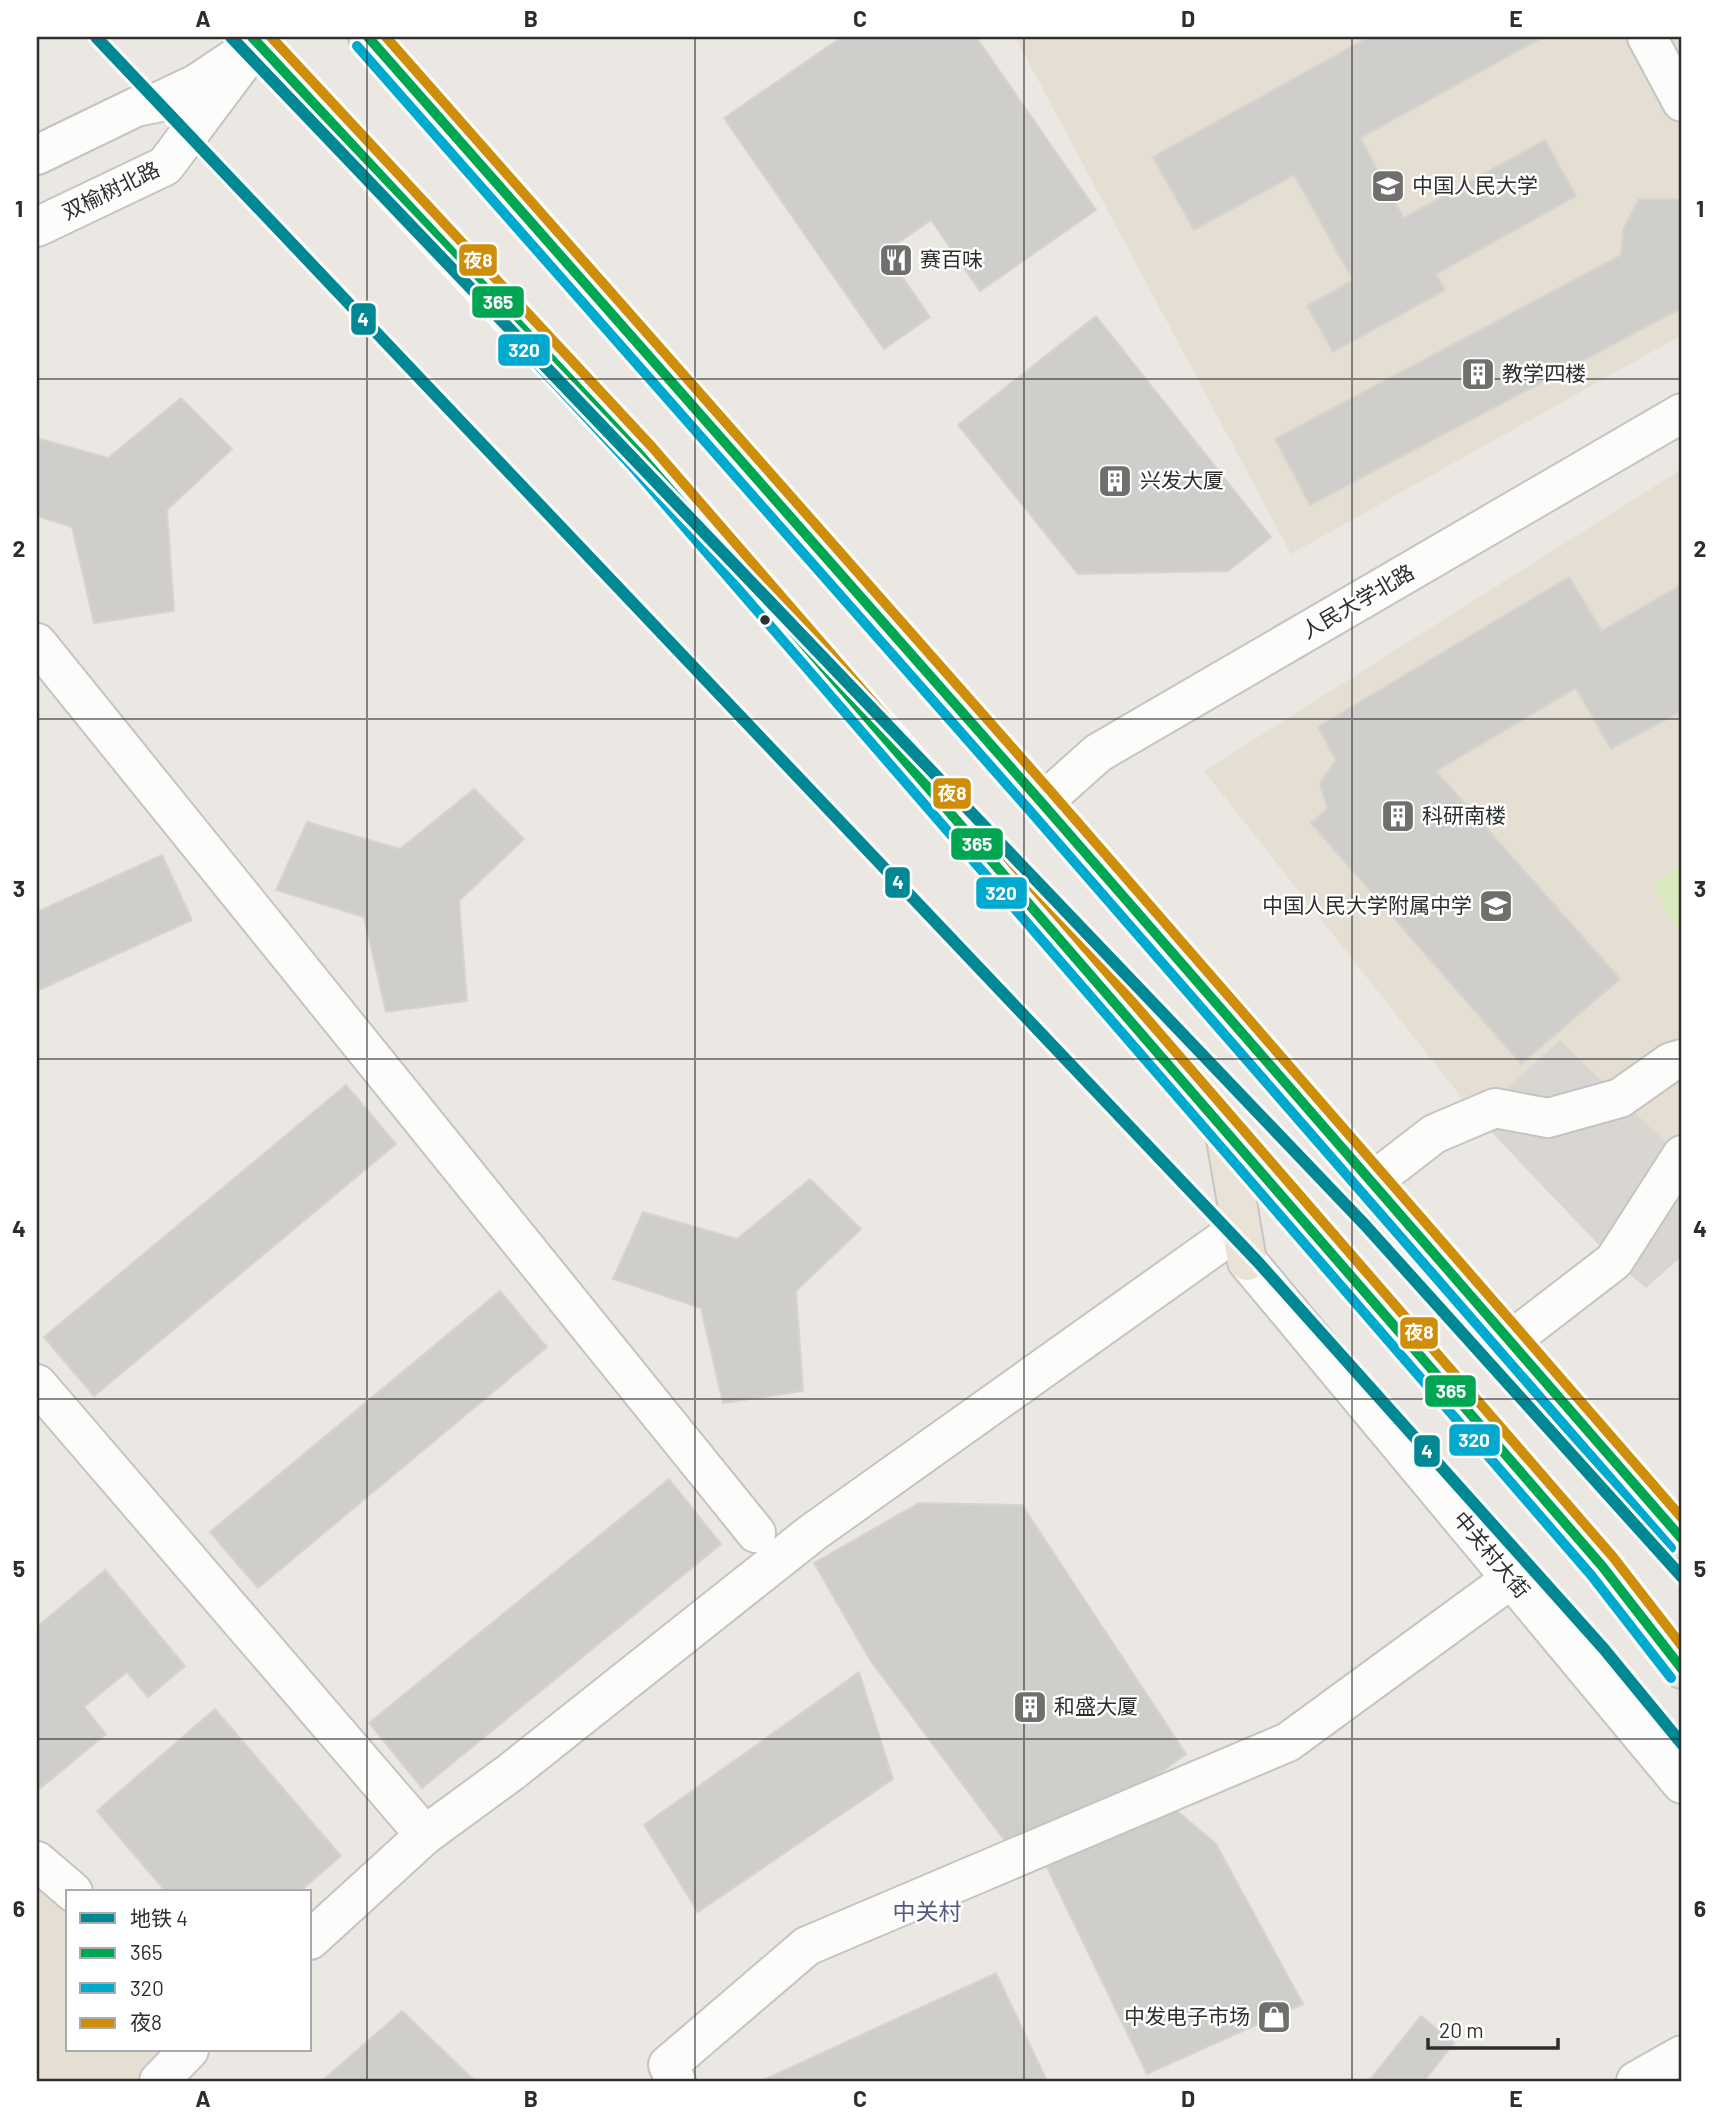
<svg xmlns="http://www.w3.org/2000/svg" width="1719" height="2118" font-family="Barlow,'Noto Sans SC',sans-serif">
  <rect width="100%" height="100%" fill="#ebe8e4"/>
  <!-- education -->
  <g fill="#e5dfd3">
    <path d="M1015,37H1682V335L1291,554Z"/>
    <path d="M1682,469V1158L1560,1040L1476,1116L1204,771Z"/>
    <path d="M37,1879L68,1907V2050H165L134,2081H37Z"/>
  </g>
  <!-- pitch -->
  <path fill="#dae9bd" d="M1682,866V938L1652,883Z"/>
  <!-- plaza -->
  <path fill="#d9d6d2" d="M1560,1040L1682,1158V1256L1646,1288L1614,1261L1476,1116Z"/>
  <!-- building -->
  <g fill="#d0cecb" stroke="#d6d4d0" stroke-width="2">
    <path d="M842,37H976L1096,210L980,291L931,220L885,252L930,317L884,349L724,118Z"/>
    <path d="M1369,37H1543L1360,138L1404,218L1545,140L1576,196L1436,274L1445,290L1333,352L1307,306L1353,280L1294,175L1194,230L1153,157Z"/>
    <path d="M1639,199H1677L1682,210V308L1310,505L1275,439L1621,255L1623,229Z"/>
    <path d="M1096,316L1271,537L1228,571L1078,574L958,425Z"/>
    <path d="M181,398L232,449L167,510L174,611L94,623L72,527L37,516V438L108,458Z"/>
    <path d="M1569,577L1602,631L1682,584V711L1611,749L1576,688L1436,771L1620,979L1521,1064L1311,823L1327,809L1320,783L1336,760L1318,727Z"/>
    <path d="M474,789L524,839L459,901L467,1001L386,1012L364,917L276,890L307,822L400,849Z"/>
    <path d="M162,855L192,920L37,991V912Z"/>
    <path d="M346,1085L396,1144L94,1396L44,1337Z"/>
    <path d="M810,1179L861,1229L796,1291L803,1391L723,1403L701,1308L613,1279L643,1212L737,1239Z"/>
    <path d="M500,1291L547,1347L258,1588L210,1532Z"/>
    <path d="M669,1479L721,1544L422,1788L369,1723Z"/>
    <path d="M919,1503L1022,1505L1186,1754L1130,1795L1005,1841L870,1660L814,1563Z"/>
    <path d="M105,1570L185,1666L148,1697L127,1672L84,1707L106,1734L37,1791V1627Z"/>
    <path d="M859,1672L893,1779L698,1912L644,1825Z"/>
    <path d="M215,1709L341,1856L299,1892H166L97,1811Z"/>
    <path d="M1169,1804L1216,1844L1303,2004L1147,2074L1040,1853Z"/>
    <path d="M996,1973L1047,2081H761Z"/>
    <path d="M402,2011L475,2081H322Z"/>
    <path d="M1421,2016L1454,2043L1424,2081H1369Z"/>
  </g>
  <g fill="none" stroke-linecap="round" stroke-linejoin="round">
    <!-- minor casing -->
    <g stroke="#c5c4c4" stroke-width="42">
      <g id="minor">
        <path d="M1647,37L1682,102"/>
        <path d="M37,155L136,107L156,103L196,84L235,58"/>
        <path d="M37,227L165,166L257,43"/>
        <path d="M37,643L756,1533"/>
        <path d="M1042,803L1098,753L1682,413"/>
        <path d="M1372,1182L1434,1134L1495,1108L1548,1118L1620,1098L1671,1062L1682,1059"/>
        <path d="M1247,1261L1682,1784"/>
        <path d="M1510,1341L1614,1261L1682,1155"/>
        <path d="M37,1384L425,1835"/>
        <path d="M37,1861L73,1892"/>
        <path d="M310,1940L425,1835L511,1772L812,1533L1226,1238"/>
        <path d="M159,2081L189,2050"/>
        <path d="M676,2081L668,2065L807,1946L1288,1742L1511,1579"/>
        <path d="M1636,2081L1682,2055"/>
      </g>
    </g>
    <!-- major casing -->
    <g stroke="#c6c5c4" stroke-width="42">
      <g id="major">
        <path d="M252,37L641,456L1602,1566L1682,1669"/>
        <path d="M368,37L1042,803L1682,1539"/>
        <path d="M1224,1127L1247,1261"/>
      </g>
    </g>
    <!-- minor -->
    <use href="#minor" stroke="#fcfcfb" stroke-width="38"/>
    <!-- major -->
    <use href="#major" stroke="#e8e3d6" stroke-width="38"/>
    <!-- bus-1 casing -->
    <g stroke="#fff" stroke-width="16">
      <g id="bus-1">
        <path d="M252,37L641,456L1602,1566L1682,1669"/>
        <path d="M368,37L1042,803L1682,1539"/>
      </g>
    </g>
    <!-- bus-2 casing -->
    <g stroke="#fff" stroke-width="16">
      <g id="bus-2">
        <path d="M357,46L1031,812L1671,1548"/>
        <path d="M242,47L631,465L1591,1575L1671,1678"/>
      </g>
    </g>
    <!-- bus-3 casing -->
    <g stroke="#fff" stroke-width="16">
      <g id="bus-3">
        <path d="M271,37L652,447L1613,1557L1682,1646"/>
        <path d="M386,37L1053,794L1682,1518"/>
      </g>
    </g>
    <!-- bus-1 -->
    <use href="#bus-1" stroke="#00a651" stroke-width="10"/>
    <!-- bus-2 -->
    <use href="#bus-2" stroke="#00a9ce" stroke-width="10"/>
    <!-- bus-3 -->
    <use href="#bus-3" stroke="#cf8e09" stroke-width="10"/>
    <!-- metro-1 casing -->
    <g stroke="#fff" stroke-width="18">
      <g id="metro-1">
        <path d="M96,37L1257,1261L1604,1649L1682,1744"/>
        <path d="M231,37L1365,1225L1682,1577"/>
      </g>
    </g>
    <!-- metro-1 -->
    <use href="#metro-1" stroke="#008994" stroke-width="12"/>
  </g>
  <!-- grid -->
  <path fill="none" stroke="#2e2e2e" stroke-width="2" stroke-opacity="0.55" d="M367,37V2081M695,37V2081M1024,37V2081M1352,37V2081M37,379H1682M37,719H1682M37,1059H1682M37,1399H1682M37,1739H1682"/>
  <!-- icons -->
  <defs>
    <g id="university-square" transform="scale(1.75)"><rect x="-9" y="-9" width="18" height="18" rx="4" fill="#706f6e" stroke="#fff"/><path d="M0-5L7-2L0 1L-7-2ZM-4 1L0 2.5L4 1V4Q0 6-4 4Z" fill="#fff"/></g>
    <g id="restaurant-square" transform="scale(1.75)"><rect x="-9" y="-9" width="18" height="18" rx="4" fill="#706f6e" stroke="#fff"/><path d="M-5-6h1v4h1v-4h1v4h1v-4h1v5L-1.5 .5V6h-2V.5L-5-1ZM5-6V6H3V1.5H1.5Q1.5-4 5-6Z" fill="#fff"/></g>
    <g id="building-square" transform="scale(1.75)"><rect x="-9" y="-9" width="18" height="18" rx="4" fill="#706f6e" stroke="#fff"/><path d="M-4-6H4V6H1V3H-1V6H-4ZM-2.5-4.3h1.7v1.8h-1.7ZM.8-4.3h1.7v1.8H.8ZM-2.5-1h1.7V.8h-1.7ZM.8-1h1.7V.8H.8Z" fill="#fff"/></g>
    <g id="school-square" transform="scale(1.75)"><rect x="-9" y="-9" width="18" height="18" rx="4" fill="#706f6e" stroke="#fff"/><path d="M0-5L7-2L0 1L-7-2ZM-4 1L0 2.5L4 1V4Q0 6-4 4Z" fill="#fff"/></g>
    <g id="shop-square" transform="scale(1.75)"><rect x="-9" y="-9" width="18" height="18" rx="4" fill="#706f6e" stroke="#fff"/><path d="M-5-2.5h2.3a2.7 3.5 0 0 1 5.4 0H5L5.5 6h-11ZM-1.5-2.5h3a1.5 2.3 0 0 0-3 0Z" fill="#fff"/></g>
  </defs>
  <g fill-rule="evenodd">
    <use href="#university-square" x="1388" y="186"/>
    <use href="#restaurant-square" x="896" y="260"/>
    <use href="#building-square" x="1478" y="374"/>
    <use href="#building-square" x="1115" y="481"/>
    <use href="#building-square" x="1398" y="816"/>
    <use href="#school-square" x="1496" y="906"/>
    <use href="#building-square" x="1030" y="1707"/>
    <use href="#shop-square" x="1274" y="2017"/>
  </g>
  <!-- markers -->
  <circle fill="#2e2e2e" stroke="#fff" stroke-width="2.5" cx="765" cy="620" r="6"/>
  <g text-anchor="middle" stroke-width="5" stroke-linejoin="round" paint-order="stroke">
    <!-- poi labels -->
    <g font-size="21" fill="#2e2e2e" stroke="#fff" text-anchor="start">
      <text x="1412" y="193">中国人民大学</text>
      <text x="920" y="267">赛百味</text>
      <text x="1502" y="381">教学四楼</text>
      <text x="1140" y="488">兴发大厦</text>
      <text x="1422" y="823">科研南楼</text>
      <text x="1472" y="913" text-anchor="end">中国人民大学附属中学</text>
      <text x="1054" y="1714">和盛大厦</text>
      <text x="1250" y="2024" text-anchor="end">中发电子市场</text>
    </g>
    <!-- street labels -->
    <g font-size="21" fill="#2e2e2e" stroke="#fff">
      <text transform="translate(111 191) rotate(-26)" y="7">双榆树北路</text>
      <text transform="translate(1358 602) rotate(-30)" y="7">人民大学北路</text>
      <text transform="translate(1491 1555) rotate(50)" y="7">中关村大街</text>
    </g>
    <!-- neighbourhood labels -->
    <g font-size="23" fill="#4f5a7e" stroke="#fff">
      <text x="927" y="1920">中关村</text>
    </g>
  </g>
  <g stroke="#fff" stroke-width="2.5">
    <rect x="458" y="243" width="40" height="34" rx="7" fill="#cf8e09"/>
    <rect x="471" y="285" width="54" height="34" rx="7" fill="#00a651"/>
    <rect x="350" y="302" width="27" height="34" rx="7" fill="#008994"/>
    <rect x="497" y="333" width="54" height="34" rx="7" fill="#00a9ce"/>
    <rect x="932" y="777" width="40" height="33" rx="7" fill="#cf8e09"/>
    <rect x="950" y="827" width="54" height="34" rx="7" fill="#00a651"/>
    <rect x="884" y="866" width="27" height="33" rx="7" fill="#008994"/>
    <rect x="975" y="876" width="53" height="34" rx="7" fill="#00a9ce"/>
    <rect x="1399" y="1316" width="40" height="34" rx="7" fill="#cf8e09"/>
    <rect x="1424" y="1374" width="53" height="34" rx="7" fill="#00a651"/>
    <rect x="1448" y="1423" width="53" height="34" rx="7" fill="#00a9ce"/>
    <rect x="1413" y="1434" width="28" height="34" rx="7" fill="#008994"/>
  </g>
  <g font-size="19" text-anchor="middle" font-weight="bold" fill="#fff">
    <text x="478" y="267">夜8</text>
    <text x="498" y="309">365</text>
    <text x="363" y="326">4</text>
    <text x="524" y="357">320</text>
    <text x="952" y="800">夜8</text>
    <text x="977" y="851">365</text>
    <text x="898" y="889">4</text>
    <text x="1001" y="900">320</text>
    <text x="1419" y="1339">夜8</text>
    <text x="1451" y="1398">365</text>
    <text x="1474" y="1447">320</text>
    <text x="1427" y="1458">4</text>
  </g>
  <!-- border -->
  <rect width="1719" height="2118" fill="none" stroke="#ffffff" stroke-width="77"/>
  <!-- legend -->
  <rect x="66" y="1890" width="245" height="161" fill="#ffffff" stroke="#ababab" stroke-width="2"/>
  <rect x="80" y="1913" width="35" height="10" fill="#008994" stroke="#ababab" stroke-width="2"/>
  <text x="130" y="1926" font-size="21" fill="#2e2e2e">地铁 4</text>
  <rect x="80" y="1948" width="35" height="10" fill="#00a651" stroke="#ababab" stroke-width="2"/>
  <text x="130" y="1960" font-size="21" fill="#2e2e2e">365</text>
  <rect x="80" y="1983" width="35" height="10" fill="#00a9ce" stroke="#ababab" stroke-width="2"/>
  <text x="130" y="1996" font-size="21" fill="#2e2e2e">320</text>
  <rect x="80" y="2018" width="35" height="10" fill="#cf8e09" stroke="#ababab" stroke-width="2"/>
  <text x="130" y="2030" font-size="21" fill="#2e2e2e">夜8</text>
  <!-- scale -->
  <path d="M1428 2038v10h130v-10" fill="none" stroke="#2e2e2e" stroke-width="3.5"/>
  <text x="1439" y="2038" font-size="21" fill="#2e2e2e" stroke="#ffffff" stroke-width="5" paint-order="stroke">20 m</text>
  <rect x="38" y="38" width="1642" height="2042" fill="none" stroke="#2e2e2e" stroke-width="2.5"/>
  <g font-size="23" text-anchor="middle" font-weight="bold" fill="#2e2e2e">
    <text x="203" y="27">A</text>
    <text x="531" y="27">B</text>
    <text x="860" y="27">C</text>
    <text x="1188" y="27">D</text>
    <text x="1516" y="27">E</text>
    <text x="19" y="217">1</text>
    <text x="1700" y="217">1</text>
    <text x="19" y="557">2</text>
    <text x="1700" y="557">2</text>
    <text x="19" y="897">3</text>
    <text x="1700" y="897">3</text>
    <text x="19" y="1237">4</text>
    <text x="1700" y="1237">4</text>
    <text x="19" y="1577">5</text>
    <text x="1700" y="1577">5</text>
    <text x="19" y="1917">6</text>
    <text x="1700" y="1917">6</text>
    <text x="203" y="2107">A</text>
    <text x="531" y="2107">B</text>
    <text x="860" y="2107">C</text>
    <text x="1188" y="2107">D</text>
    <text x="1516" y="2107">E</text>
  </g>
</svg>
